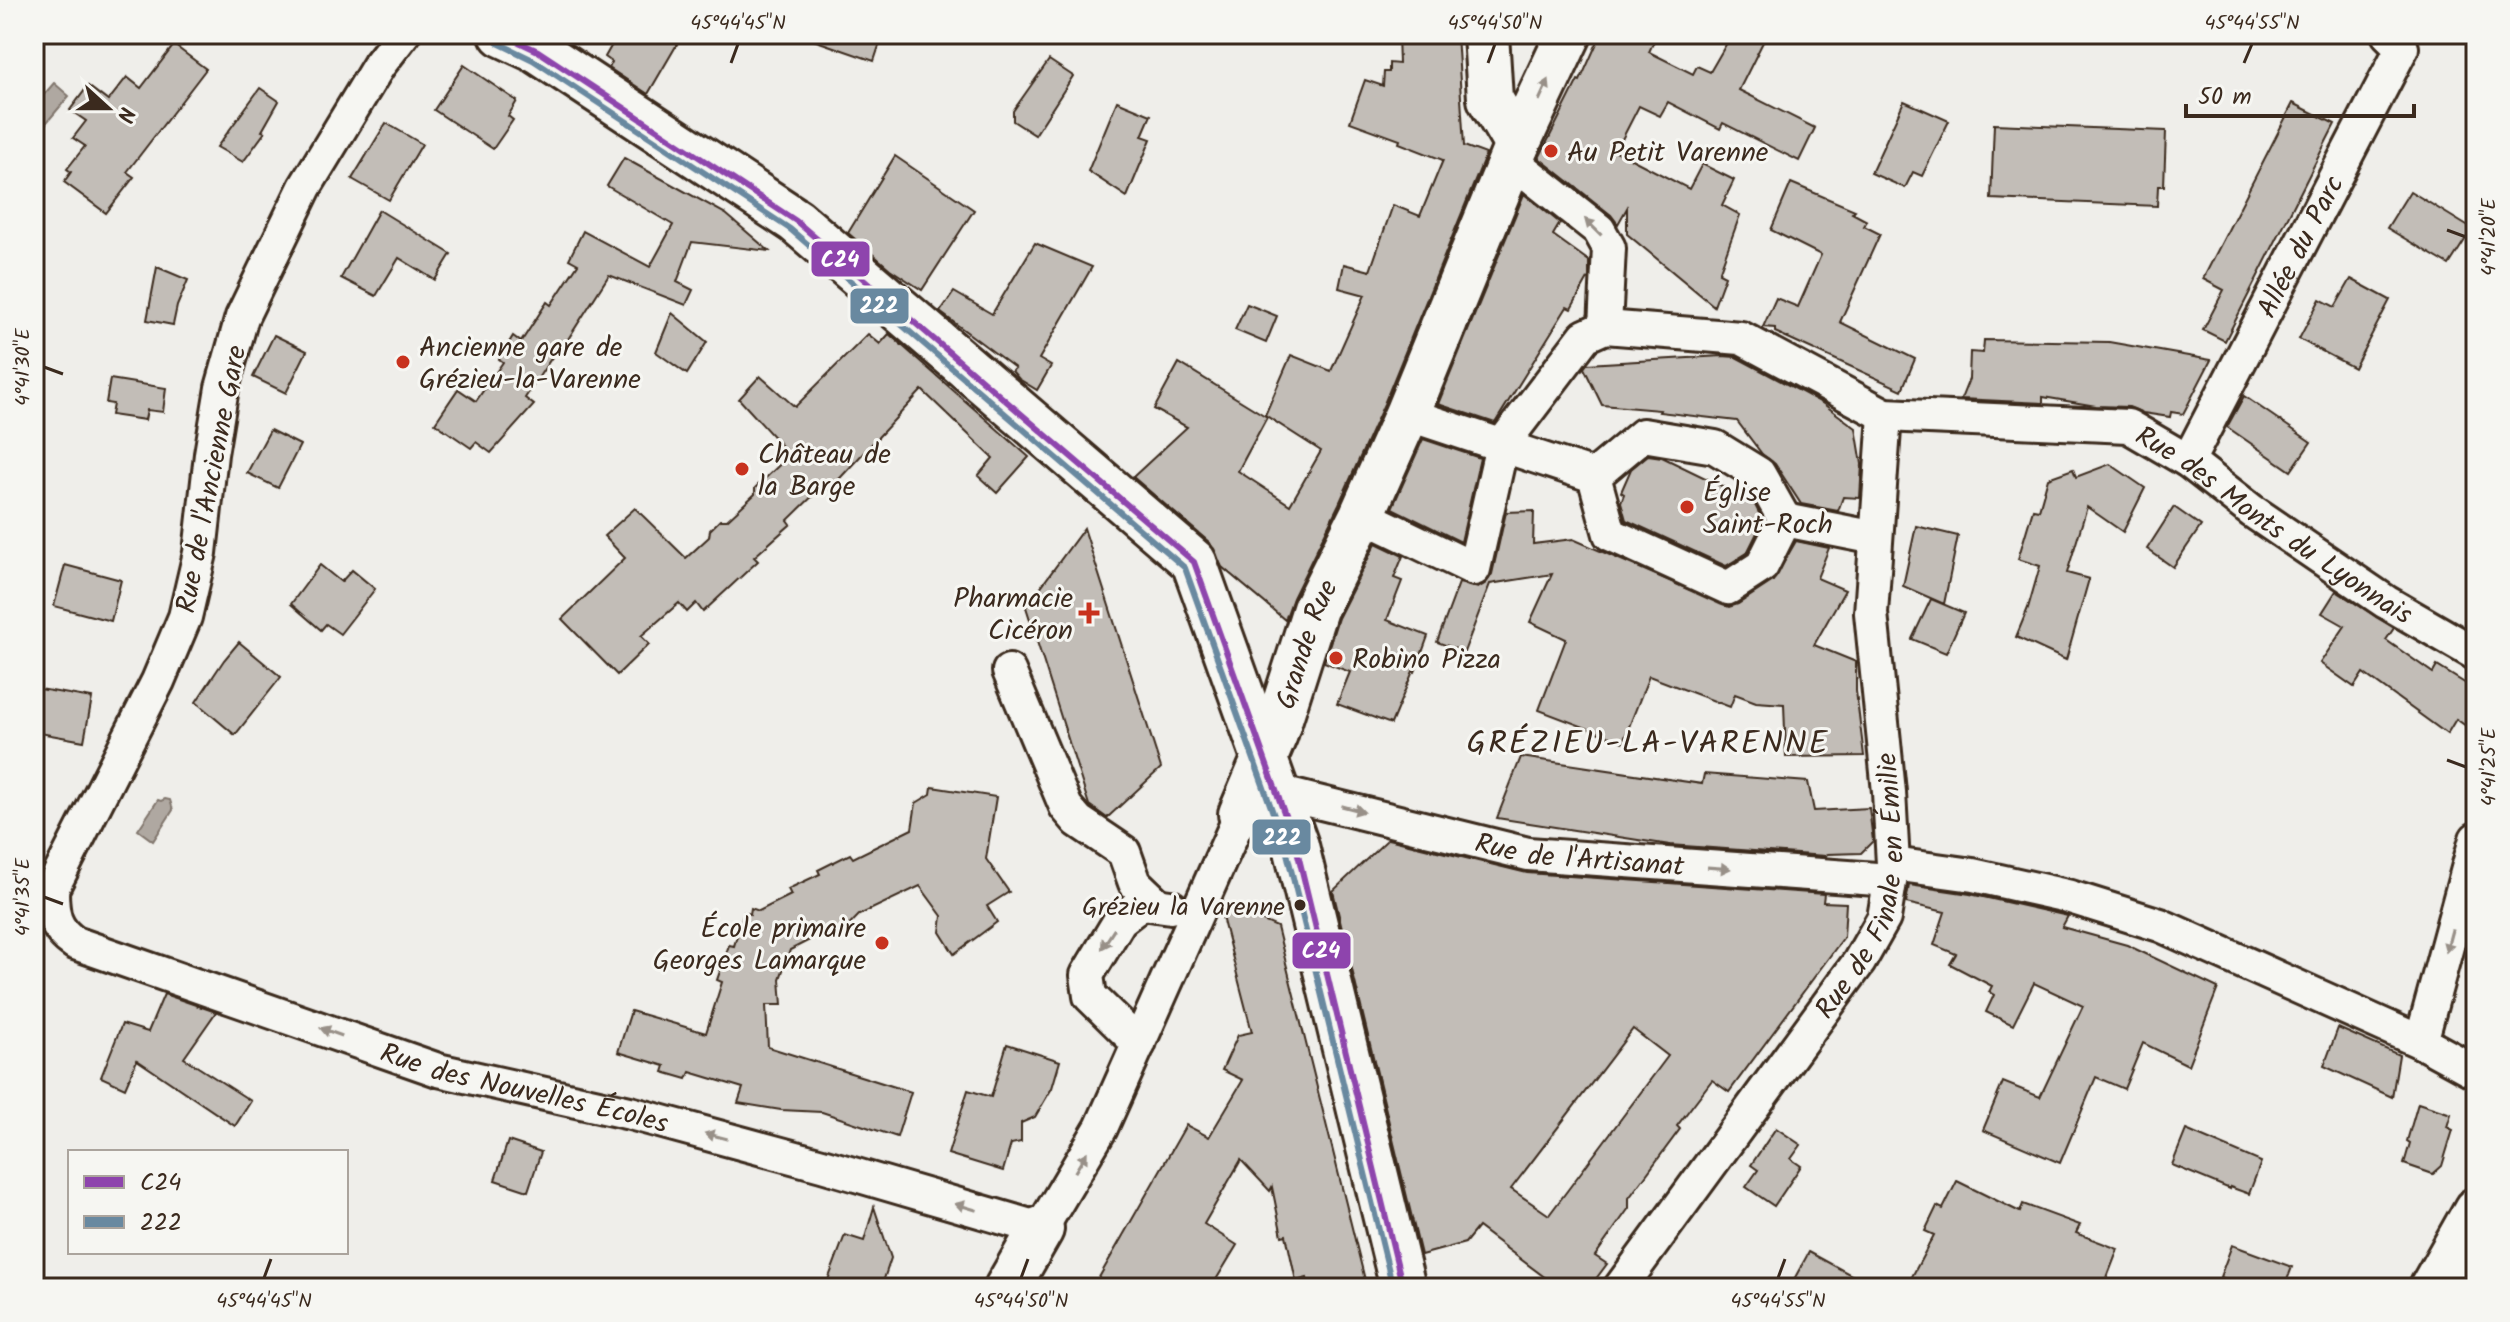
<svg xmlns="http://www.w3.org/2000/svg" width="2510" height="1322" font-family="Kalam,sans-serif">
  <rect width="100%" height="100%" fill="#efeeea"/>
  <filter id="ink" filterUnits="userSpaceOnUse"><feTurbulence type="fractalNoise" baseFrequency=".0125" numOctaves="2"/><feDisplacementMap in="SourceGraphic" scale="16" xChannelSelector="R" yChannelSelector="G"/><feConvolveMatrix kernelMatrix="1 2 1 2 8 2 1 2 1" color-interpolation-filters="sRGB"/></filter>
  <g filter="url(#ink)">
    <!-- water -->
    <g fill="#afa8a1" stroke="#81766d" stroke-width="2">
      <path d="M54,83L69,96L42,128L34,121V106Z"/>
      <path d="M165,799L170,800L173,810L153,841L138,830L158,800L161,801Z"/>
    </g>
    <!-- building -->
    <g fill="#c2bdb7" stroke="#3b2a1e" stroke-width="2" fill-rule="evenodd">
      <path d="M618,34H683L648,94L609,68L612,62L605,57Z"/>
      <path d="M809,34H883L874,61L808,38Z"/>
      <path d="M1398,34H1457L1464,146L1486,154L1384,404L1339,504L1293,598L1285,620L1222,567L1210,543L1133,477L1187,427L1154,409L1179,363L1267,417L1238,471L1290,505L1321,451L1265,415L1291,355L1331,371L1365,295L1339,288L1344,264L1370,271L1393,205L1420,216L1443,160L1399,143L1400,140L1350,122L1365,80L1383,86L1384,72H1389V63L1399,64Z"/>
      <path d="M1601,34H1657L1649,52L1693,74L1697,66L1710,72L1732,34H1767L1739,90L1815,128L1799,161L1723,123L1720,129L1668,102L1660,116L1639,106L1616,151L1689,189L1702,164L1734,180L1722,205L1740,215L1719,273L1725,276L1714,306L1627,234V208L1618,224L1611,215L1539,158L1578,80L1580,81Z"/>
      <path d="M174,45L206,69L127,172L134,177L106,213L64,182L71,172L67,169L85,146L73,138L86,121L70,110L88,86L108,101L127,77L141,88Z"/>
      <path d="M1049,60L1073,76L1035,135L1013,121V111Z"/>
      <path d="M464,65L517,101L508,116L513,120L493,149L434,110Z"/>
      <path d="M260,88L279,101L262,131L265,132L243,162L217,147Z"/>
      <path d="M1117,101L1151,115L1142,136L1151,139L1127,197L1088,171Z"/>
      <path d="M1904,101L1949,121L1922,176L1913,172L1905,188L1871,173Z"/>
      <path d="M2293,103L2335,124L2225,341L2203,330L2224,290L2203,279Z"/>
      <path d="M386,123L422,144L389,200L352,179Z"/>
      <path d="M1994,124L2166,131L2164,186H2158L2157,206L1991,199Z"/>
      <path d="M895,156L974,210L922,290L890,269L848,233Z"/>
      <path d="M624,158L726,214L769,251L692,242L677,282L693,290L686,305L609,275L563,347L560,345L525,398L534,405L491,453L476,442L471,448L435,423L458,389L476,401L503,362L499,359L513,336L521,342L547,302L551,305L578,264L569,259L583,231L650,267L673,225L607,186Z"/>
      <path d="M1791,183L1855,210L1852,213L1867,221L1864,226L1880,234L1840,322L1915,359L1902,390L1775,332V328L1763,327L1776,298L1798,307L1821,255L1771,230Z"/>
      <path d="M2410,191L2472,229L2449,265L2387,228Z"/>
      <path d="M1524,194L1560,223L1553,235L1589,261V277L1571,309L1567,307L1495,423L1438,404Z"/>
      <path d="M379,210L451,254L435,280L399,258L376,296L341,278Z"/>
      <path d="M1035,243L1092,267L1039,359L1051,366L1037,390L1019,379L1012,371L1015,368L940,312L954,292L992,314Z"/>
      <path d="M157,267L188,280L177,306L173,325L147,320Z"/>
      <path d="M2351,279L2390,300L2354,368L2299,339L2320,299L2335,307Z"/>
      <path d="M1247,304L1277,316L1266,343L1235,330Z"/>
      <path d="M672,313L707,342L687,374L656,352Z"/>
      <path d="M868,334L880,344L889,334L1029,457L997,493L978,476L993,458L922,390L829,490L824,485L788,520L791,524L754,557L758,561L703,612L696,603L687,612L679,603L641,636L649,644L617,675L562,619L625,558L604,536L635,508L686,558L709,537L710,530L720,520H727L755,494V488L790,455L739,399L760,376L795,407Z"/>
      <path d="M274,335L307,351L286,393L253,377Z"/>
      <path d="M1984,340L2109,342L2211,360L2183,414L2171,412L2170,417L2143,413L2129,407L2096,406L2043,397V403L1961,399L1969,379L1970,352L1983,353Z"/>
      <path d="M1722,356L1736,357L1822,403L1856,428L1862,464L1860,498L1843,497L1838,511L1801,504L1775,464L1762,454L1737,421L1659,412L1660,410L1602,405L1584,368L1587,364Z"/>
      <path d="M110,379L166,388L163,412L147,410L145,420L111,415L113,404L106,403Z"/>
      <path d="M2244,396L2311,442L2291,471L2227,427Z"/>
      <path d="M270,430L300,445L278,488L247,473Z"/>
      <path d="M1423,439L1480,458L1461,542L1392,508Z"/>
      <path d="M1648,455L1662,457L1753,501L1763,521L1747,553L1726,566L1626,520L1621,502L1624,494L1621,492L1631,469Z"/>
      <path d="M2110,464L2145,488L2123,532L2087,507L2067,573L2089,579L2066,660L2016,637L2028,608L2040,566L2018,559L2033,509L2039,510L2048,478L2073,469L2076,477Z"/>
      <path d="M2174,507L2201,526L2173,567L2147,549Z"/>
      <path d="M1534,511L1533,544L1573,539L1729,607L1738,604L1773,581L1796,541L1829,548L1817,578L1845,590L1814,645L1856,662V691L1864,756L1786,757L1784,704L1756,702L1735,694L1730,707L1649,676L1623,742L1539,710L1566,639L1530,622L1552,574L1490,584L1464,652L1437,642L1459,583L1478,588L1486,583L1492,574L1506,512Z"/>
      <path d="M1916,526L1958,536L1944,604L1903,586Z"/>
      <path d="M1084,528L1161,768L1107,818L1089,805L1026,607Z"/>
      <path d="M1376,543L1403,556L1394,578L1402,581L1387,620L1428,636L1415,672L1413,671L1391,724L1337,704L1350,672L1324,662L1338,618Z"/>
      <path d="M65,565L121,580L111,621L54,606Z"/>
      <path d="M320,565L341,582L352,570L375,589L340,634L326,624L321,630L291,604Z"/>
      <path d="M2336,591L2394,628L2386,640L2433,673L2437,666L2476,690V733L2456,719L2447,734L2363,673L2354,687L2320,663L2345,626L2322,613Z"/>
      <path d="M1931,599L1964,613L1946,653L1912,639Z"/>
      <path d="M239,642L281,677L235,735L196,702L224,660Z"/>
      <path d="M34,688L92,698L84,741L34,732Z"/>
      <path d="M1521,757L1702,784L1704,774L1808,782L1814,811L1869,808L1873,841L1861,853L1827,854L1826,856L1670,845L1497,818Z"/>
      <path d="M932,787L996,797L986,859L1009,892L987,906L997,922L954,954L940,932L942,916L920,886L859,915L841,934L835,927L790,950L780,979L782,1005H766L768,1047L911,1092L897,1137L822,1112L781,1110L738,1103L743,1088L690,1072L687,1079L663,1072L665,1066L618,1052L631,1011L706,1033L722,982L717,980L729,945L734,946L744,912L750,914L751,908L759,911L791,895L788,889L820,874L818,870L850,854L853,858L912,829L916,803L931,794Z"/>
      <path d="M1388,839L1527,873L1824,894L1823,902L1846,903L1844,937L1729,1092L1712,1080L1677,1126L1680,1129L1629,1198V1208L1595,1256L1607,1264L1589,1288H1539L1547,1279L1478,1227L1465,1243L1421,1255L1333,891ZM1633,1029L1668,1056L1549,1215L1511,1189Z"/>
      <path d="M1909,885L1970,894L2068,916L2062,927L2127,945L2218,988L2188,1065L2143,1043L2124,1089L2096,1077L2060,1163L1983,1130L2003,1082L2040,1097L2083,1006L2034,983L2013,1025L1986,1012L1994,995L1989,992L1992,986L1950,964L1956,954L1934,945L1945,912L1906,903Z"/>
      <path d="M1222,903L1277,927L1367,1288H1309L1307,1278L1296,1281L1286,1235L1282,1236L1272,1187L1270,1191L1241,1160L1204,1224L1237,1245L1211,1288H1093L1186,1125L1209,1137L1243,1080L1222,1070L1238,1035L1252,1032L1220,909Z"/>
      <path d="M164,994L216,1012L184,1058L251,1101L235,1126L137,1060L125,1088L101,1077L122,1024L148,1032Z"/>
      <path d="M2338,1028L2399,1055L2392,1097L2324,1066Z"/>
      <path d="M1007,1044L1060,1061L1052,1088L1035,1117L1021,1123V1142L1011,1144L1003,1171L948,1154L968,1090L991,1097Z"/>
      <path d="M2418,1103L2451,1114L2447,1127L2453,1130L2442,1166L2433,1174L2404,1164L2410,1143L2407,1141Z"/>
      <path d="M1776,1128L1801,1145L1791,1159L1801,1166L1774,1206L1746,1187L1758,1170L1751,1165Z"/>
      <path d="M2186,1130L2261,1162L2249,1194L2230,1187V1189L2172,1165Z"/>
      <path d="M508,1141L541,1152L528,1191L495,1180Z"/>
      <path d="M1957,1181L2020,1212L2023,1204L2080,1225L2076,1233L2118,1249L2103,1288H1906L1934,1235L1925,1231L1937,1206L1943,1209Z"/>
      <path d="M874,1207L891,1258L881,1288H825L845,1235L864,1241Z"/>
      <path d="M2232,1245L2292,1267L2284,1288H2248L2220,1277Z"/>
      <path d="M1809,1252L1875,1288H1806L1793,1281Z"/>
    </g>
    <g fill="none" stroke-linecap="round" stroke-linejoin="round">
      <!-- street casing -->
      <g stroke="#3b2a1e" stroke-width="38">
        <g id="street">
          <path id="s1" d="M403,34L379,65L305,187L242,317L222,388L211,454L200,553L185,617L158,681L52,889C52,914 54,929 75,943L438,1070L630,1113L822,1165L1041,1229L1101,1128L1241,814"/>
          <path d="M1511,160L1599,230L1609,248L1605,327"/>
          <path d="M1407,414L1594,476"/>
          <path d="M1643,435L1715,447L1759,474L1785,520L1762,566L1728,588L1610,534L1594,476Z"/>
          <path id="s2" d="M2188,461L2402,48L2388,34"/>
          <path id="s3" d="M1362,515L1474,569L1502,445L1585,336L1605,327L1741,338L1885,415L2128,426L2188,461L2252,511L2386,602L2476,654"/>
          <path d="M1785,520L1876,538"/>
          <path d="M1009,671L1066,807L1078,821L1124,852L1135,883L1158,905"/>
          <path id="s4" d="M1277,792L1528,854L1890,880"/>
          <path d="M1893,864L1973,875L2067,896L2160,925L2421,1042L2476,1072"/>
          <path d="M2421,1042L2476,839"/>
          <path d="M1139,1044L1090,996L1087,975L1120,920L1142,903L1171,907"/>
          <path id="s5" d="M1620,1288L1859,962L1884,918L1893,864L1889,792L1871,613L1885,415"/>
        </g>
      </g>
      <!-- secondary casing -->
      <g stroke="#3b2a1e" stroke-width="50">
        <g id="secondary">
          <path d="M1486,34L1490,99L1517,145"/>
          <path id="s6" d="M1241,814L1275,734L1315,609L1362,515L1407,414L1517,145L1569,34"/>
          <path d="M1007,1288L1041,1229"/>
          <path d="M2432,1288L2476,1210"/>
        </g>
      </g>
      <!-- primary casing -->
      <g stroke="#3b2a1e" stroke-width="50">
        <path id="primary" d="M502,34L538,51L796,221L1194,562L1296,846L1403,1288"/>
      </g>
      <!-- street -->
      <use href="#street" stroke="#f6f6f2" stroke-width="32"/>
      <!-- secondary -->
      <use href="#secondary" stroke="#f6f6f2" stroke-width="44"/>
      <!-- primary -->
      <use href="#primary" stroke="#f6f6f2" stroke-width="44"/>
      <!-- bus-1 casing -->
      <g stroke="#f6f6f2" stroke-width="12">
        <path id="bus-1" d="M502,34L538,51L796,221L1194,562L1296,846L1403,1288"/>
      </g>
      <!-- bus-2 casing -->
      <g stroke="#f6f6f2" stroke-width="12">
        <path id="bus-2" d="M498,43L533,60L790,229L1185,568L1286,849L1393,1288"/>
      </g>
      <!-- bus-1 -->
      <use href="#bus-1" stroke="#8e44ad" stroke-width="6"/>
      <!-- bus-2 -->
      <use href="#bus-2" stroke="#6989a0" stroke-width="6"/>
    </g>
    <!-- one-way arrows -->
    <defs><path id="oneway-solid" d="M-6-.8H1V-3.2L6.5 0L1 3.2V.8H-6Z" transform="scale(2)"/></defs>
    <g fill="#989088">
      <use href="#oneway-solid" transform="translate(1544 90) rotate(-65)"/>
      <use href="#oneway-solid" transform="translate(1593 227) rotate(-135)"/>
      <use href="#oneway-solid" transform="translate(1353 809) rotate(15)"/>
      <use href="#oneway-solid" transform="translate(1719 868) rotate(4)"/>
      <use href="#oneway-solid" transform="translate(1108 939) rotate(123)"/>
      <use href="#oneway-solid" transform="translate(2449 941) rotate(105)"/>
      <use href="#oneway-solid" transform="translate(331 1032) rotate(-160)"/>
      <use href="#oneway-solid" transform="translate(716 1136) rotate(-165)"/>
      <use href="#oneway-solid" transform="translate(1081 1162) rotate(-59)"/>
      <use href="#oneway-solid" transform="translate(966 1207) rotate(-163)"/>
    </g>
  </g>
  <!-- ticks -->
  <path fill="none" stroke="#3b2a1e" stroke-width="3" d="M731,63L738,44M1488,63L1495,44M2244,63L2252,44M2447,230L2466,237M44,367L63,374M2447,760L2466,767M44,897L63,904M264,1278L271,1259M1021,1278L1028,1259M1778,1278L1785,1259"/>
  <!-- markers -->
  <g fill="#c8321e" stroke="#f6f6f2" stroke-width="3">
    <circle cx="1551" cy="151" r="8"/>
    <circle cx="403" cy="362" r="8"/>
    <circle cx="742" cy="469" r="8"/>
    <circle cx="1687" cy="507" r="8"/>
    <path d="M1085 601h8v8h8v8h-8v8h-8v-8h-8v-8h8z"/>
    <circle cx="1336" cy="658" r="8"/>
    <circle cx="882" cy="943" r="8"/>
  </g>
  <circle fill="#3b2a1e" stroke="#f6f6f2" stroke-width="3" cx="1300" cy="905" r="7"/>
  <g text-anchor="middle" stroke-width="6" stroke-linejoin="round" paint-order="stroke">
    <!-- bus labels -->
    <g font-size="26" fill="#3b2a1e" stroke="#f6f6f2" text-anchor="end">
      <text x="1285" y="915">Grézieu la Varenne</text>
    </g>
    <!-- poi labels -->
    <g font-size="28" fill="#3b2a1e" stroke="#f6f6f2" text-anchor="start">
      <text x="1567" y="161">Au Petit Varenne</text>
      <text x="419" y="356">Ancienne gare de<tspan x="419" dy="32">Grézieu-la-Varenne</tspan></text>
      <text x="758" y="463">Château de<tspan x="758" dy="32">la Barge</tspan></text>
      <text x="1703" y="501">Église<tspan x="1703" dy="32">Saint-Roch</tspan></text>
      <text x="1073" y="607" text-anchor="end">Pharmacie<tspan x="1073" dy="32">Cicéron</tspan></text>
      <text x="1352" y="668">Robino Pizza</text>
      <text x="866" y="937" text-anchor="end">École primaire<tspan x="866" dy="32">Georges Lamarque</tspan></text>
    </g>
    <!-- street labels -->
    <g font-size="28" fill="#3b2a1e" stroke="#f6f6f2">
      <text dy="10" stroke="none"><textPath href="#s2" startOffset="242">Allée du Parc</textPath></text>
      <text transform="translate(210 479) rotate(-79)" y="10">Rue de l'Ancienne Gare</text>
      <text dy="10" stroke="none"><textPath href="#s3" startOffset="1130">Rue des Monts du Lyonnais</textPath></text>
      <text dy="10" stroke="none"><textPath href="#s6" startOffset="182">Grande Rue</textPath></text>
      <text dy="10" stroke="none"><textPath href="#s4" startOffset="310">Rue de l'Artisanat</textPath></text>
      <text dy="10" stroke="none"><textPath href="#s5" startOffset="480">Rue de Finale en Émilie</textPath></text>
      <text dy="10" stroke="none"><textPath href="#s1" startOffset="1470">Rue des Nouvelles Écoles</textPath></text>
    </g>
    <!-- quarter labels -->
    <g font-size="32" letter-spacing="2" fill="#3b2a1e" stroke="#f6f6f2">
      <text x="1648" y="753">GRÉZIEU-LA-VARENNE</text>
    </g>
  </g>
  <g stroke="#f6f6f2" stroke-width="3">
    <rect x="810" y="240" width="61" height="38" rx="8" fill="#8e44ad"/>
    <rect x="849" y="287" width="61" height="38" rx="8" fill="#6989a0"/>
    <rect x="1251" y="818" width="61" height="38" rx="8" fill="#6989a0"/>
    <rect x="1291" y="931" width="61" height="39" rx="8" fill="#8e44ad"/>
  </g>
  <g font-size="22" text-anchor="middle" font-weight="bold" fill="#fff">
    <text x="840" y="267">C24</text>
    <text x="879" y="313">222</text>
    <text x="1282" y="845">222</text>
    <text x="1321" y="958">C24</text>
  </g>
  <!-- margin -->
  <rect width="2510" height="1322" fill="none" stroke="#f6f6f2" stroke-width="88"/>
  <!-- legend -->
  <rect x="68" y="1150" width="280" height="104" fill="#f6f6f2" stroke="#aba49d" stroke-width="2"/>
  <rect x="84" y="1176" width="40" height="12" fill="#8e44ad" stroke="#aba49d" stroke-width="2"/>
  <text x="140" y="1190" font-size="24" fill="#3b2a1e">C24</text>
  <rect x="84" y="1216" width="40" height="12" fill="#6989a0" stroke="#aba49d" stroke-width="2"/>
  <text x="140" y="1230" font-size="24" fill="#3b2a1e">222</text>
  <!-- north arrow -->
  <g transform="translate(108 108) rotate(111)" stroke="#f6f6f2" stroke-width="6" paint-order="stroke">
  <path d="M0-6L14 30L0 20L-14 30Z" fill="#3b2a1e"/>
  <text y="-12" font-size="22" font-weight="bold" text-anchor="middle" fill="#3b2a1e">N</text>
  </g>
  <!-- scale -->
  <path d="M2186 104v12h228v-12" fill="none" stroke="#3b2a1e" stroke-width="4"/>
  <text x="2198" y="104" font-size="24" fill="#3b2a1e" stroke="#f6f6f2" stroke-width="6" paint-order="stroke">50 m</text>
  <rect x="44" y="44" width="2422" height="1234" fill="none" stroke="#3b2a1e" stroke-width="3"/>
  <g font-size="20" text-anchor="middle" fill="#3b2a1e">
    <text x="738" y="29">45°44'45"N</text>
    <text x="1495" y="29">45°44'50"N</text>
    <text x="2252" y="29">45°44'55"N</text>
    <text transform="translate(2488 237) rotate(-90)" y="7">4°41'20"E</text>
    <text transform="translate(22 367) rotate(-90)" y="7">4°41'30"E</text>
    <text transform="translate(2488 767) rotate(-90)" y="7">4°41'25"E</text>
    <text transform="translate(22 897) rotate(-90)" y="7">4°41'35"E</text>
    <text x="264" y="1307">45°44'45"N</text>
    <text x="1021" y="1307">45°44'50"N</text>
    <text x="1778" y="1307">45°44'55"N</text>
  </g>
</svg>
